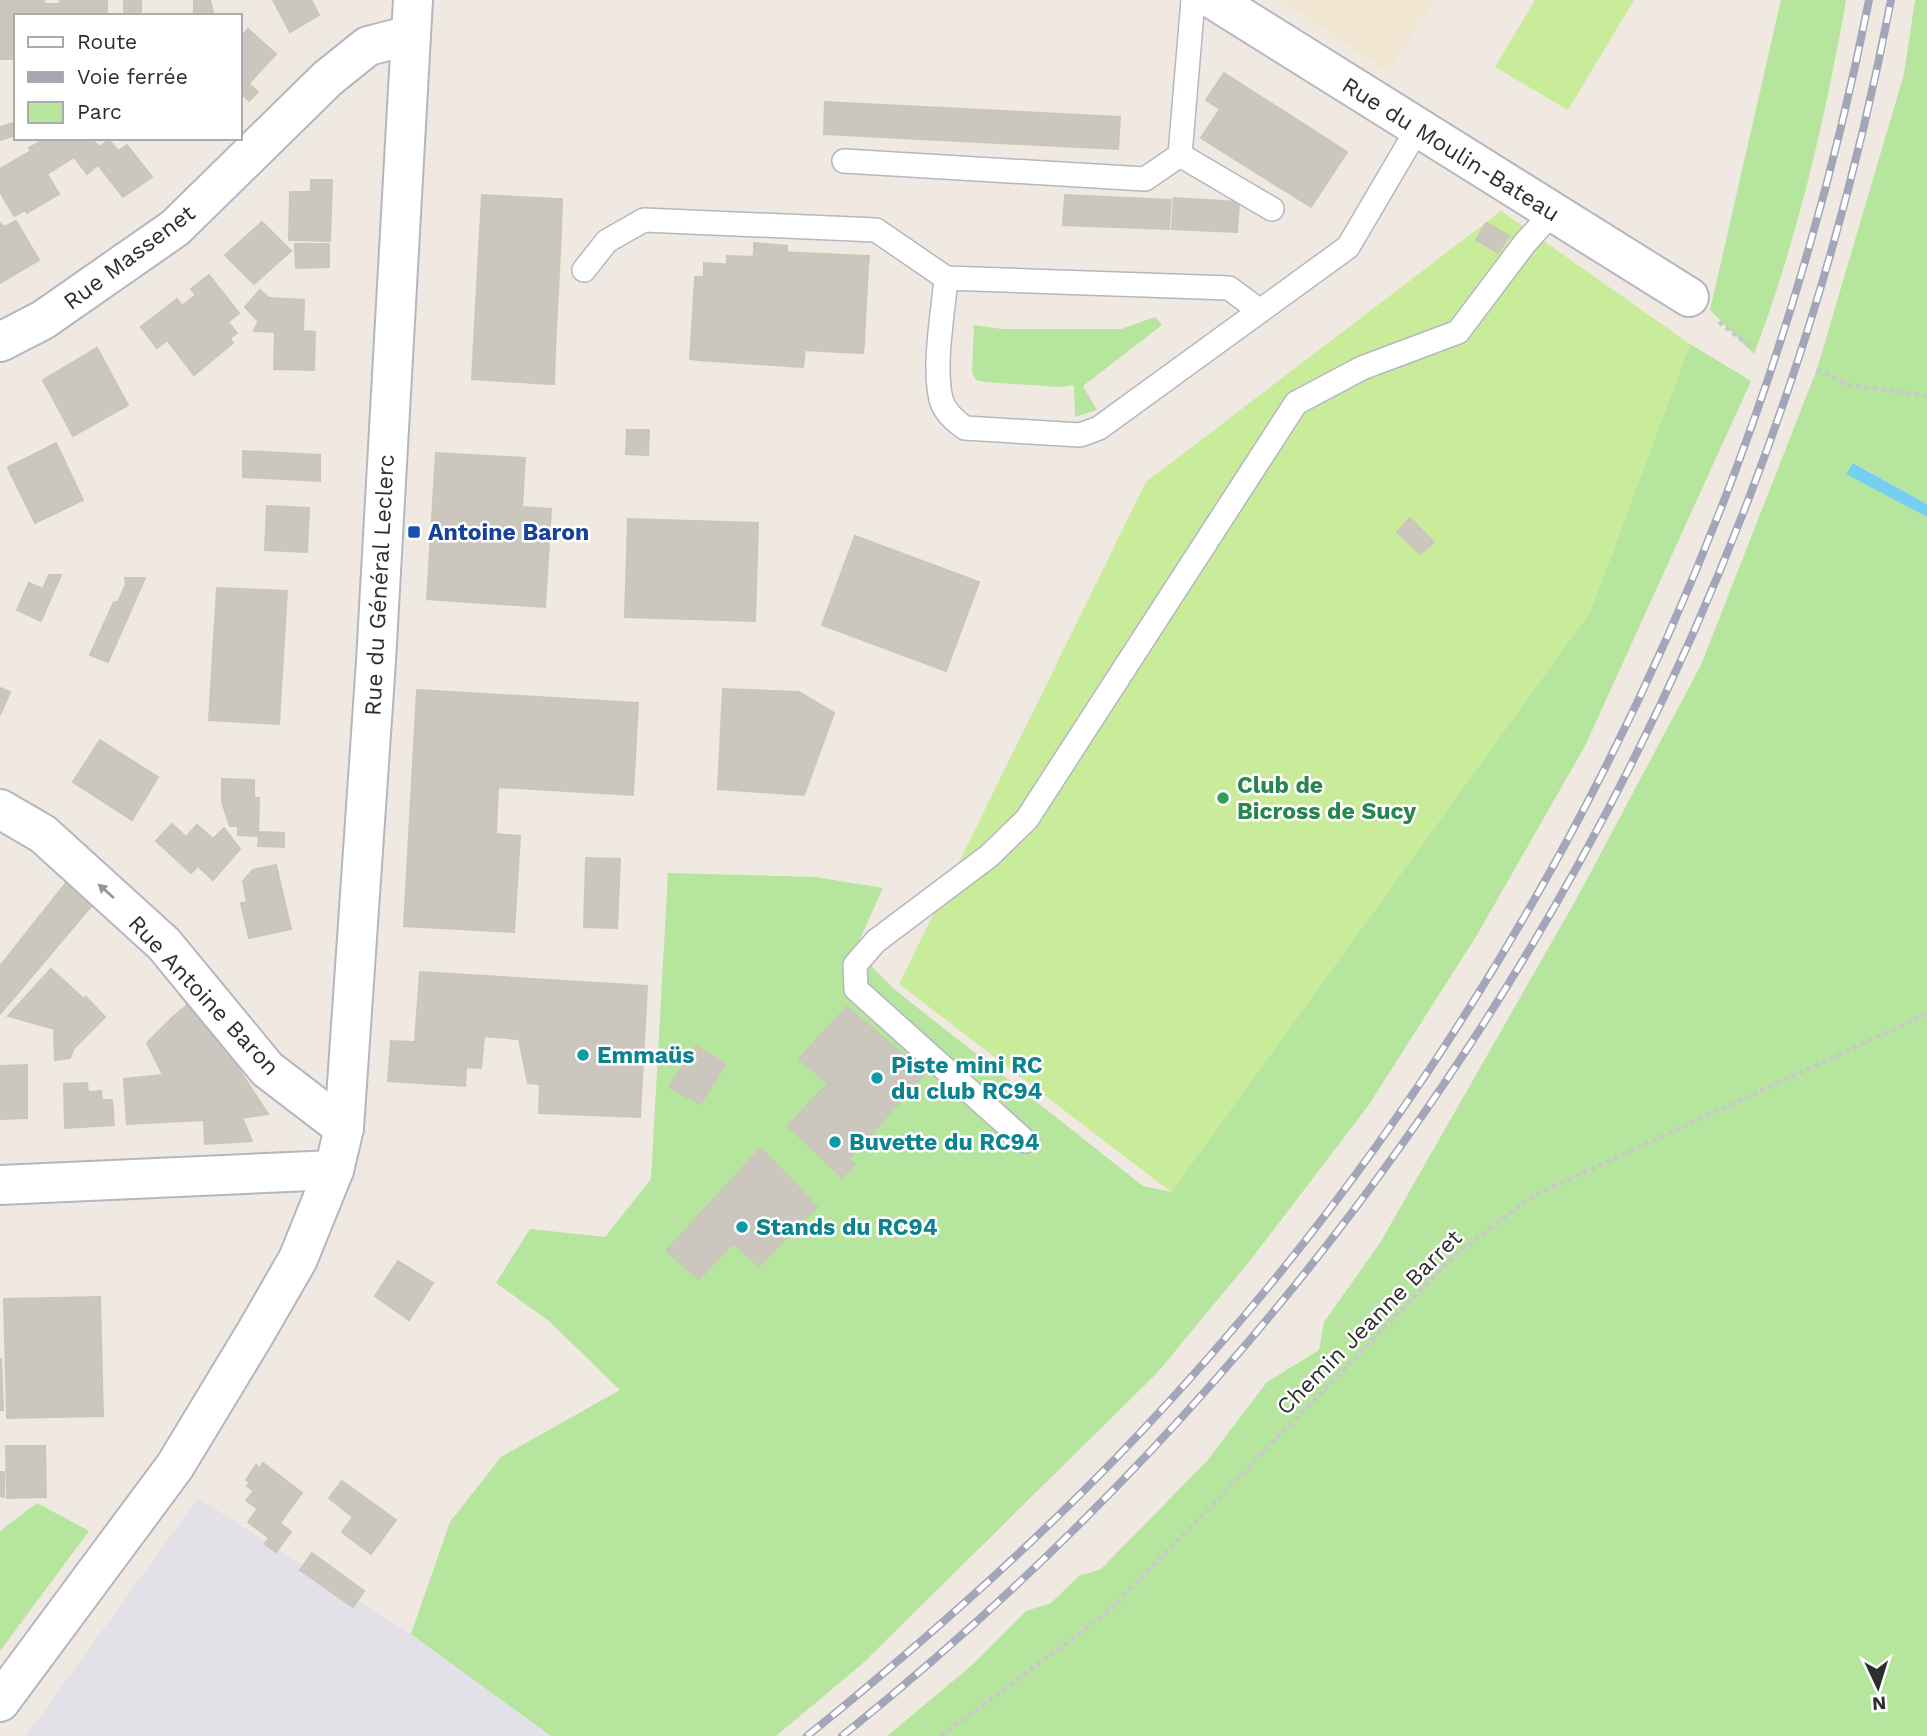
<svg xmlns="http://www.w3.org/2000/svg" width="1927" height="1736" font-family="'Work Sans',sans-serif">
  <rect width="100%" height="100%" fill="#efe9e1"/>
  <!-- industrial -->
  <path fill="#e3e1e8" d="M198,1498L411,1634L551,1736H26Z"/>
  <!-- education -->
  <path fill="#f0e6d1" d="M1281,0H1435L1388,72Z"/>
  <!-- green -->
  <g fill="#b6e59e">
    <path d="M1781,0H1846C1825,121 1797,240 1754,354L1710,310Z"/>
    <path d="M1915,0H1927V504L1854,463L1847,473L1927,517V1736H887L972,1665L1026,1611L1051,1603L1079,1576L1101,1569L1207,1461L1267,1382L1319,1350L1324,1322L1380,1243L1577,898L1701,665L1817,369L1904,74Z"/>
    <path d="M1155,317L1162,325L1083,386L1097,410L1075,417L1074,385L1060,387L985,382L976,380L972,373L974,325L1002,329H1121Z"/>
    <path d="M1690,344L1751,381L1585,746L1477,935L1368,1106L1252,1258L1158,1372L861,1665L776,1736H551L411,1634L450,1522L501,1457L620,1390L549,1321L496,1283L530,1229L605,1237L651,1179L668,873L815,877L883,888L855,950L894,989L1143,1186L1171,1192L1590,612Z"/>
    <path d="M37,1503L89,1531L0,1651V1531Z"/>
  </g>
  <!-- pitch -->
  <g fill="#c9ec9a">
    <path d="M1535,0H1634L1568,110L1495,67Z"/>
    <path d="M1501,211L1690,344L1590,612L1171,1192L899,984L1146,482Z"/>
  </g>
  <!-- water -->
  <path fill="#75cff0" d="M1853,463L1927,504V517L1846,474Z"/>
  <!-- building -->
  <g fill="#cbc7bf" stroke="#cbc5ba" stroke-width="2">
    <path d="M0,0H44V16H16V59H0Z"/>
    <path d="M60,0H107V16H44V4H60Z"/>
    <rect x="124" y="0" width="17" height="16"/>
    <path d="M194,0H210L214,16H194Z"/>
    <path d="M273,0H311L319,15L290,32Z"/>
    <path d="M248,29L276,54L240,93V38Z"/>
    <path d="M1224,73L1347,152L1311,207L1201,138L1220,109L1206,100Z"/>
    <path d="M248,83L258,92L249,101L240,93Z"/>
    <path d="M825,102L1120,117L1118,149L824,134Z"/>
    <path d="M16,122V135L0,140V127Z"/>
    <path d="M40,138H60L74,157L47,174L59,194L27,213L25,210L14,216L0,192V169L31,151L29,148L41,141Z"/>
    <path d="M60,138H91L99,147L109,140L118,151L127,145L152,177L123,197L98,165L87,174Z"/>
    <path d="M311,180H332L330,241L289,240L290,192H311Z"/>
    <path d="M482,195L557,199L556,233H561L555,350H550L549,384L472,379Z"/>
    <path d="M1065,195L1171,200L1169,229L1063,225Z"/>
    <path d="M1174,198L1239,202L1237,232L1172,229Z"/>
    <path d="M557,199H562L561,233H556Z"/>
    <path d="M16,221L39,260L0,283V223L4,227Z"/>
    <path d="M262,222L291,251L254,284L225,255Z"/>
    <path d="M1486,223L1499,230L1489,247L1476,240Z"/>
    <path d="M1499,230L1509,236L1498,253L1489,247Z"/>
    <path d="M754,243L787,246V252L754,251Z"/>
    <path d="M295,244H329V267L296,268Z"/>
    <path d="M754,251L845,255L844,265L868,266L864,343H839V352L805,350L804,359L788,358L787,366L699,360L700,346H691L695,277H704V263L752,266Z"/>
    <path d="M845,255L869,256L868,266L844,265Z"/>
    <path d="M727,256L753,257L752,266L727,264Z"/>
    <path d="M209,275L239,313L228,322L237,333L230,338L233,343L194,375L167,340L157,348L141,327L177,299L182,306L196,295L191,289Z"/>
    <path d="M260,290L269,298L258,321L245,307Z"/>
    <path d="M269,298L304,300L303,331L315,332L314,370L274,369L275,332L254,331Z"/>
    <path d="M839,343H864L863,353L839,352Z"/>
    <path d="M691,346H700L699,360L690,359Z"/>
    <path d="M97,348L128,405L89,427L81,412L65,421L43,380Z"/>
    <path d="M550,350H555L554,384H549Z"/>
    <path d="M788,358L804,359L803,367L787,366Z"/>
    <path d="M81,412L89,427L73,436L65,421Z"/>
    <path d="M627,430H649L648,455L626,454Z"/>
    <path d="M56,443L83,500L35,523L11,474L34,462L31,456Z"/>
    <path d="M243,451L320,455V481L243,477Z"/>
    <path d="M436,453L525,458L522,507L551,509L545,607L427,599Z"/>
    <path d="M31,456L34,462L11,474L8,467Z"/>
    <path d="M267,506L309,508L307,552L265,550Z"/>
    <path d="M1410,518L1434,542L1420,554L1397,532Z"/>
    <path d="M628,519L758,523L755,621L625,617Z"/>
    <path d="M855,536L979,582L946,671L822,625Z"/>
    <path d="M49,575H61L41,621L17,610L29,583L43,589Z"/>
    <path d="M125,578H145L108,662L90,655L114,602H118L126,584Z"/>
    <path d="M217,588L287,591L279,724L209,720Z"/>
    <path d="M0,688L10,692L0,715Z"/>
    <path d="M723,689L799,692L834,713L804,795L718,789Z"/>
    <path d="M417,690L638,703L633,795L498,787L496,834L520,836L514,932L404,926Z"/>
    <path d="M100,740L115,750L112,755L97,745Z"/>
    <path d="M97,745L112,755L115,750L158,777L132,820L73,782Z"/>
    <path d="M222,779L254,780V798H259L258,836L238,835V826H230L222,802Z"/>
    <path d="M172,824L186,837L197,825L213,839L224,828L240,849L213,880L198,866L191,873L156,841Z"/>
    <path d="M259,832L284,833V847L258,846Z"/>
    <path d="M586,858L620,859L617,928L584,927Z"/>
    <path d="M276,865L291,929L249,938L241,903L247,902L243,881L253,870Z"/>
    <path d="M66,883L92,905L0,1014V966Z"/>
    <path d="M51,969L84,999L54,1029L8,1016Z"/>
    <path d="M420,972L647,986L640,1117L539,1113L540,1084L528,1083L519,1039L468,1035L465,1086L388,1081L391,1041L415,1042Z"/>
    <path d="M86,997L105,1017L74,1048L70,1058L55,1060L54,1029Z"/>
    <path d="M188,1004L232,1059L268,1114L242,1118L171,1019Z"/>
    <path d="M847,1007L874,1030L827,1082L799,1059Z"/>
    <path d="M171,1019L236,1105L242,1118L127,1124L124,1079L163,1075L147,1043Z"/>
    <path d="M875,1031L925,1073L879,1125L828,1083Z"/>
    <path d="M468,1035L484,1037L481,1068L466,1067Z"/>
    <path d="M696,1046L726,1064L700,1104L669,1087Z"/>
    <path d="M27,1065V1118L0,1119V1066Z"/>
    <path d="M87,1083L88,1092L101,1091L102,1100H112L114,1125L65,1128L64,1084Z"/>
    <path d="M828,1083L879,1125L849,1159L855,1164L842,1177L788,1126Z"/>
    <path d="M242,1118L252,1141L205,1144L204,1120Z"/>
    <path d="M761,1148L817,1207L759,1266L733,1243L699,1279L666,1251Z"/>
    <path d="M398,1261L433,1283L409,1320L375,1296Z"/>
    <path d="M100,1297L103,1416L7,1418L4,1299Z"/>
    <path d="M0,1359H1L3,1410H0Z"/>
    <path d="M6,1446H45L46,1497L7,1498Z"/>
    <path d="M263,1463L302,1493L280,1523L291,1532L276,1552L265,1544L269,1538L248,1522L265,1499L247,1486L250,1483L246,1480L256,1465L260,1468Z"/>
    <path d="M0,1472H4V1497L0,1496Z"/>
    <path d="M342,1481L396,1520L371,1554L342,1532L353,1517L329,1498Z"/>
    <path d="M254,1491L265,1499L258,1509L246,1500Z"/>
    <path d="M312,1553L364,1591L353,1607L300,1570Z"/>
  </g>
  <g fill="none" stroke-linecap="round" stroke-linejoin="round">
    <!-- service casing -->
    <g stroke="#b4b7c1" stroke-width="26">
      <g id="service">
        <path d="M1180,155L1272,209"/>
        <path d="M844,161L1145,179L1180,155L1193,0"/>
        <path d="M584,270L607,241L644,220L876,230L946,278"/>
        <path d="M1260,311L1229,288L946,278C943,314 933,365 941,399C944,412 955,421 965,428L1080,435L1099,428L1348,247L1418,128"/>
        <path d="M1025,1141L856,989L855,965L876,941L989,856L1027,819L1296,403L1362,368L1458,332L1525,243L1553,212"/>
      </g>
    </g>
    <!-- minor casing -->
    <g stroke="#b4b7c1" stroke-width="42">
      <g id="minor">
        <path d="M1214,0L1689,297"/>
        <path d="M0,342L43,320L175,228L328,78L368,46L411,35"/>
        <path d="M0,809L43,834L164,944L267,1069L344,1128"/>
      </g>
    </g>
    <!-- secondary casing -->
    <g stroke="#b4b7c1" stroke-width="42">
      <g id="secondary">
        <path d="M0,1185L334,1170"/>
        <path d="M0,1702L175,1466L256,1332L298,1259L334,1170L344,1128L376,661L413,0"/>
      </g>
    </g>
    <!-- path -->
    <g stroke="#c9c9c9" stroke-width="4.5" stroke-dasharray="5 3.5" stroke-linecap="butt">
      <path d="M1719,322L1751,347"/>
      <path d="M1817,369L1849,385L1927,396"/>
      <path d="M941,1736L1107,1613L1455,1255L1533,1196L1927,1014"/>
    </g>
    <!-- service -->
    <use href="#service" stroke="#fff" stroke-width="23"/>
    <!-- minor -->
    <use href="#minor" stroke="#fff" stroke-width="38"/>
    <!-- secondary -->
    <use href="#secondary" stroke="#fff" stroke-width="38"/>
    <!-- rail casing -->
    <g stroke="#a3a6b8" stroke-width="8">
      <g id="rail">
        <path d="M807,1736C924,1642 1036,1543 1139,1434C1514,1037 1763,534 1869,0"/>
        <path d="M842,1736C1388,1299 1759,688 1891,0"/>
      </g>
    </g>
    <!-- rail -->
    <use href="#rail" stroke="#fff" stroke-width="5" stroke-dasharray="16" stroke-linecap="butt"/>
  </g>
  <!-- one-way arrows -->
  <defs><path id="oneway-solid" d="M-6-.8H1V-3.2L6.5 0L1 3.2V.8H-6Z" transform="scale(1.75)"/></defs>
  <use fill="#969696" href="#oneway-solid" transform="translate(106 891) rotate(-138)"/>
  <!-- markers -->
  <rect fill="#1a4fb4" stroke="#fff" stroke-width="2.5" x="407" y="525" width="14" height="14" rx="3.5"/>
  <circle fill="#2e9e5b" stroke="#fff" stroke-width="2.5" cx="1223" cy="798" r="7"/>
  <g fill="#0f9aa8" stroke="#fff" stroke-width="2.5">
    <circle cx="583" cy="1055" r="7"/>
    <circle cx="877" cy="1078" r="7"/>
    <circle cx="835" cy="1142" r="7"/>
    <circle cx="742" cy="1227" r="7"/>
  </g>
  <g text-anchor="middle" stroke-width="5" stroke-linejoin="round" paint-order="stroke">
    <!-- street labels -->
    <g font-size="23" fill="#2e2e2e" stroke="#fff">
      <text transform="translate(1451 149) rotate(32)" y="8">Rue du Moulin-Bateau</text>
      <text transform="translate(129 257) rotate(-37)" y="8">Rue Massenet</text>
      <text transform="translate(379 585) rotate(-87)" y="8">Rue du Général Leclerc</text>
      <text transform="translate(204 995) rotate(47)" y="8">Rue Antoine Baron</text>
      <text transform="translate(1369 1322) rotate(-45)" y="8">Chemin Jeanne Barret</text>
    </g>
    <!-- transit labels -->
    <g font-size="23" font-weight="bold" fill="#164399" stroke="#fff" text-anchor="start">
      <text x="428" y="540">Antoine Baron</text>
    </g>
    <!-- leisure labels -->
    <g font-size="23" font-weight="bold" fill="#27864d" stroke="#fff" text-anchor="start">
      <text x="1237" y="793">Club de<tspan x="1237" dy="26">Bicross de Sucy</tspan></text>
    </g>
    <!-- culture labels -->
    <g font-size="23" font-weight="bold" fill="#0d838f" stroke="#fff" text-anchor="start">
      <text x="597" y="1063">Emmaüs</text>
      <text x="891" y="1073">Piste mini RC<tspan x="891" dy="26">du club RC94</tspan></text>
      <text x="849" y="1150">Buvette du RC94</text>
      <text x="756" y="1235">Stands du RC94</text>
    </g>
  </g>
  <!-- legend -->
  <rect x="14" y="14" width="228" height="126" fill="#ffffff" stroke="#ababab" stroke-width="2"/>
  <rect x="28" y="37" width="35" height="10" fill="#ffffff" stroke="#ababab" stroke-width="2"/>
  <text x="77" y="49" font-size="21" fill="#2e2e2e">Route</text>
  <rect x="28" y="72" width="35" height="10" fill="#a3a6b8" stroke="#ababab" stroke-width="2"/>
  <text x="77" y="84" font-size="21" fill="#2e2e2e">Voie ferrée</text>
  <rect x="28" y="102" width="35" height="21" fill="#b6e59e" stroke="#ababab" stroke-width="2"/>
  <text x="77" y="119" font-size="21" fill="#2e2e2e">Parc</text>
  <!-- north arrow -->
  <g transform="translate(1878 1687) rotate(176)" stroke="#ffffff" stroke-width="5" paint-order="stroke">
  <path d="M0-5L12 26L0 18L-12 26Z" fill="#2e2e2e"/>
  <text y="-10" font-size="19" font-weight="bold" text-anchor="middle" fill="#2e2e2e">N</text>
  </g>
</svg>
